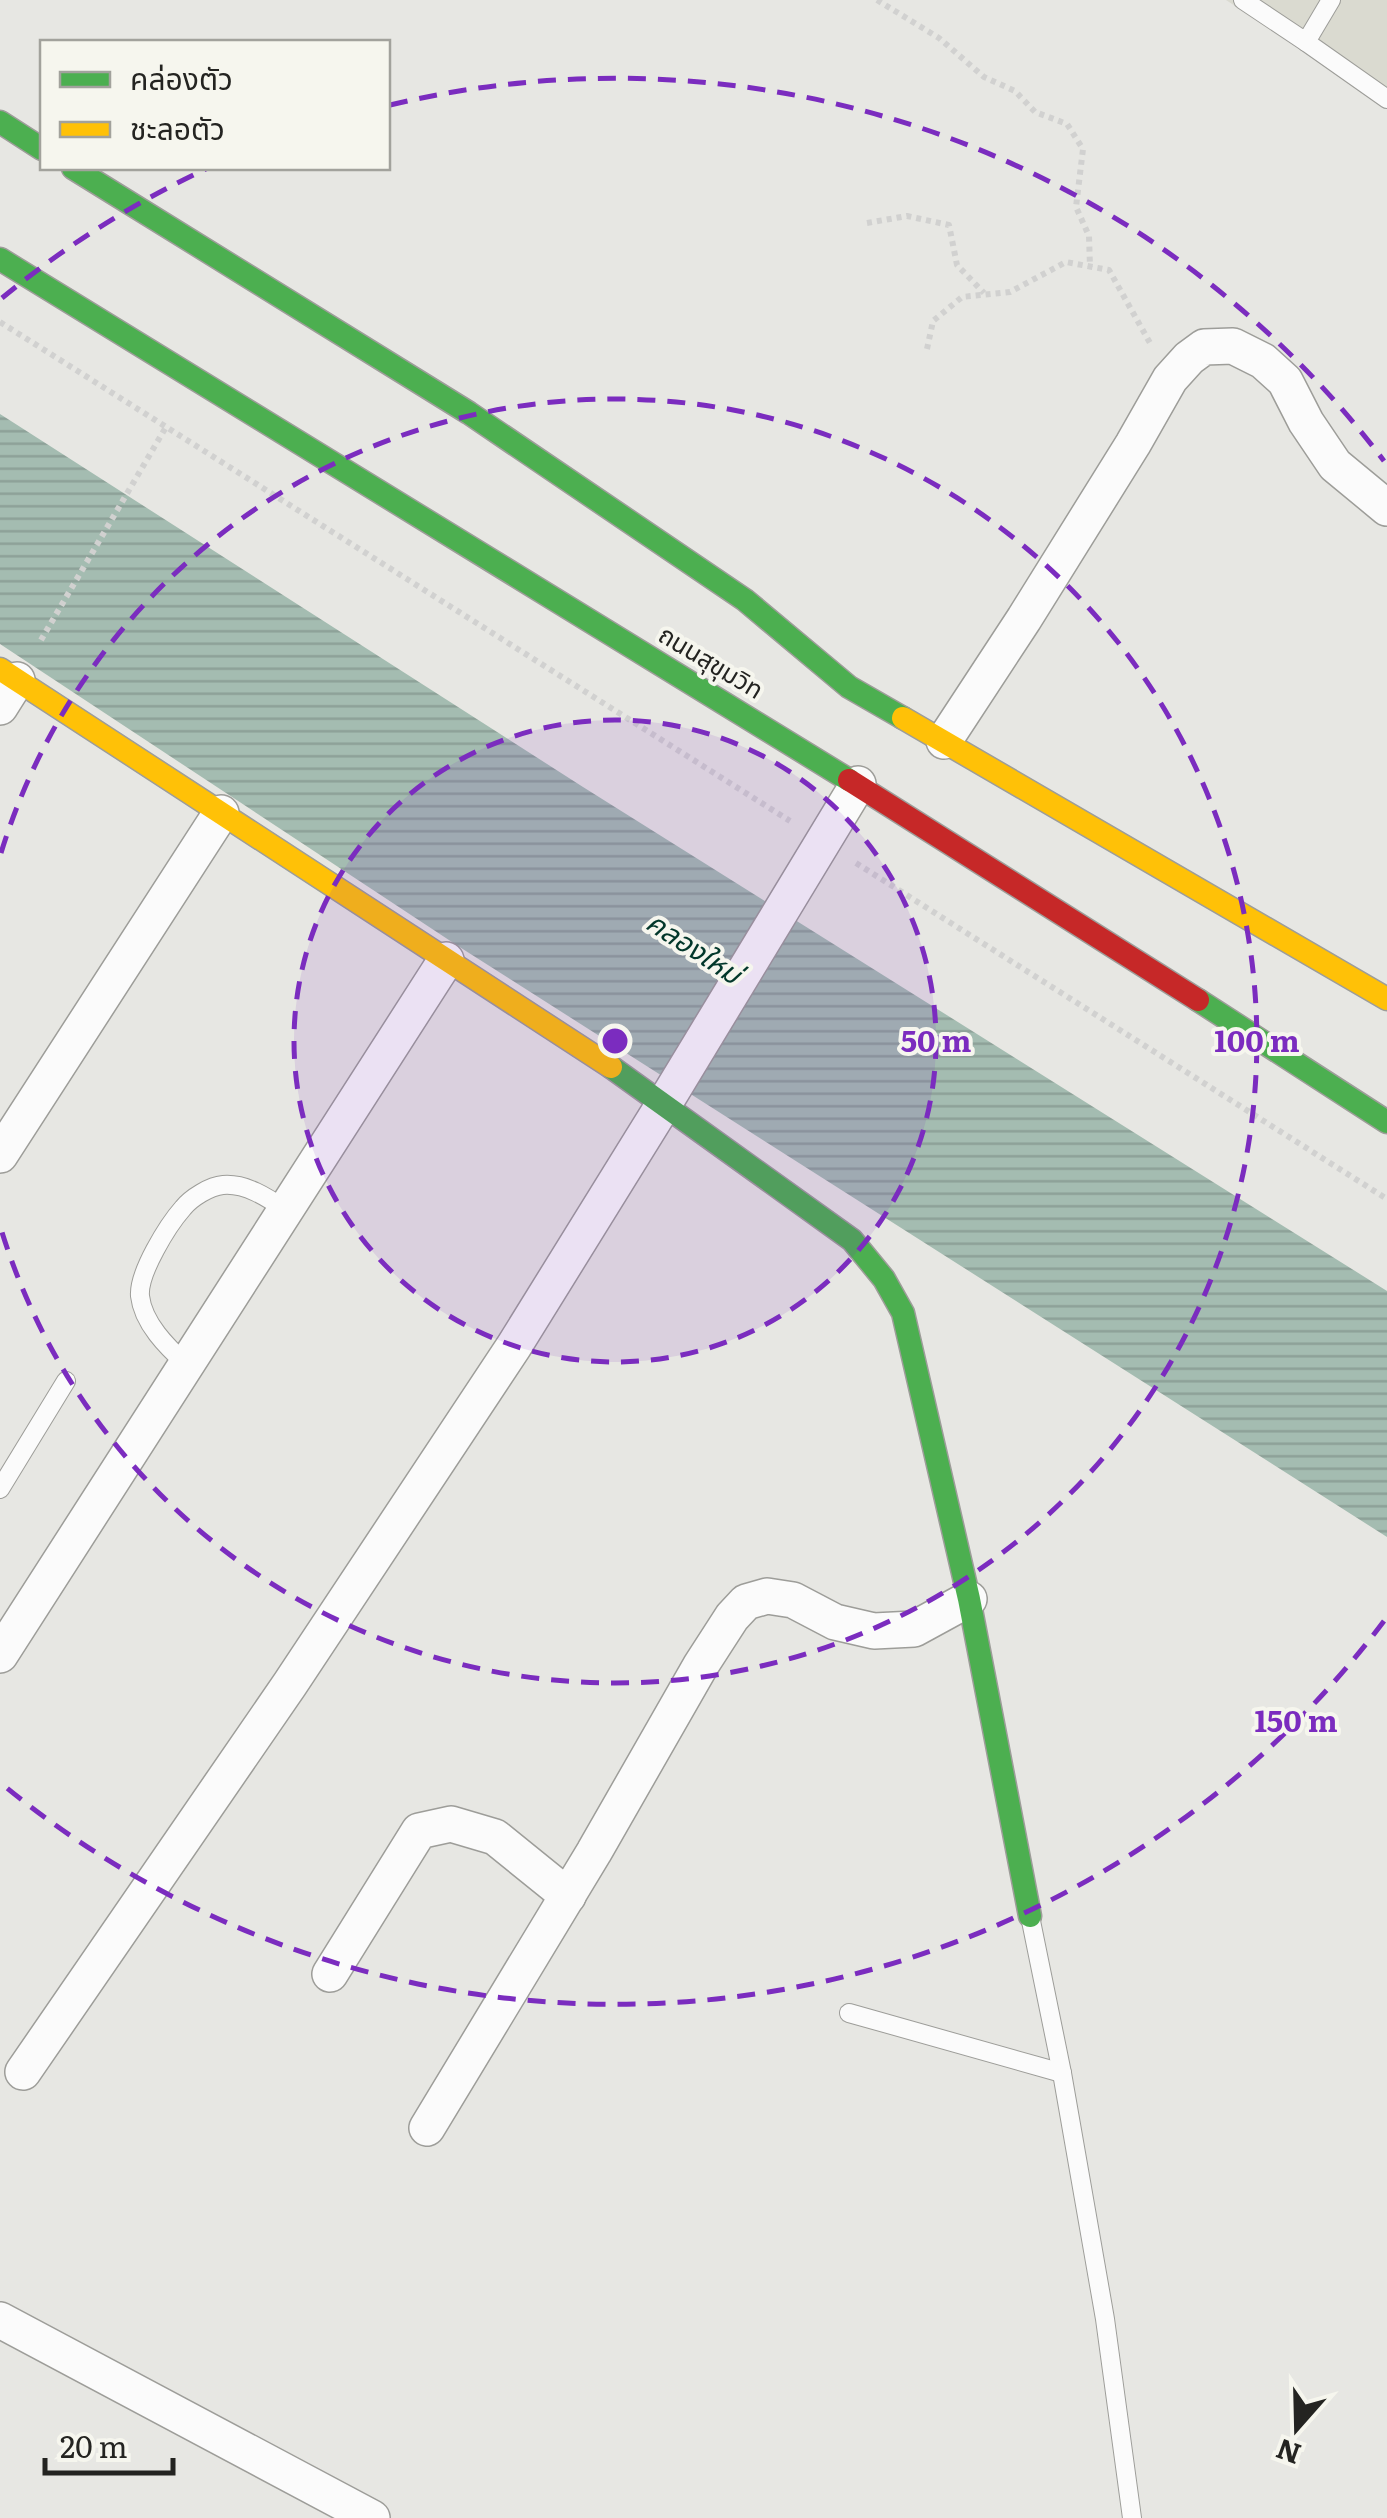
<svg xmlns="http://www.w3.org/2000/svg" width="1387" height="2518" font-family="Literata,'Noto Sans Thai',serif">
  <defs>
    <pattern id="water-rules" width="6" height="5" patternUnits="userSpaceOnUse" patternTransform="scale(2.5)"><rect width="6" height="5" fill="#a4bcb1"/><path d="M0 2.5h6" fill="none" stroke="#8da198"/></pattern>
  </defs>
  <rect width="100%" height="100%" fill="#e7e7e3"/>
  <!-- built -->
  <path fill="#dadad0" d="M1226,0H1387V105Z"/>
  <!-- water -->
  <path fill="url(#water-rules)" d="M0,414L583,787L1387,1291V1537L458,946L0,644Z"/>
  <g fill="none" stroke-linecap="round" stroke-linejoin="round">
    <!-- lane casing -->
    <g stroke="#9d9d99" stroke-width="20">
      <g id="lane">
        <path d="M1243,0L1306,42L1331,0"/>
        <path d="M1306,42L1387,99"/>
        <path d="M187,1365C167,1347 143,1323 140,1296C138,1273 168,1225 183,1208C191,1198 210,1186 223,1185C246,1183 268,1198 286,1210"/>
        <path d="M0,1489L66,1381"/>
        <path d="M1031,1921L1062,2073L1105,2319L1132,2518"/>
        <path d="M849,2013L1062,2073"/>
      </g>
    </g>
    <!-- street casing -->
    <g stroke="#9d9d99" stroke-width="38">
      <g id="street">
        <path d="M0,707L17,680"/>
        <path d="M944,741L1024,619L1133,444L1170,379L1189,358L1204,347L1233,346L1263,361L1285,381L1306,422L1335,465L1387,508"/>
        <path d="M0,1155L221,813"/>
        <path d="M0,1655L446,960"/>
        <path d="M330,1974L419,1831L451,1824L495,1837L568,1896"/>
        <path d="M23,2072L290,1684L514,1346L672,1091L858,784"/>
        <path d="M427,2128L594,1852L701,1665L732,1617L746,1602L767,1596L793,1600L835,1622L874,1631L914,1629L969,1599"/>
        <path d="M0,2320L372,2518"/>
      </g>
    </g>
    <!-- fast casing -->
    <g stroke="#9d9d99" stroke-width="25">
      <g id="fast">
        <path d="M0,122L42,149"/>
        <path d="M73,168L469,413L745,600L849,687L903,718"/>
        <path d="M0,259L849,780"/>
        <path d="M1198,1000L1387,1122"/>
        <path d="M611,1067L852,1240L884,1279L903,1313L969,1599L1030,1916"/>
      </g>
    </g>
    <!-- slow casing -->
    <g stroke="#9d9d99" stroke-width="25">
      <g id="slow">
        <path d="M0,669L611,1067"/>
        <path d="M903,718L1387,999"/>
      </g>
    </g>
    <!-- jam casing -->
    <g stroke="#9d9d99" stroke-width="25">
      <path id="jam" d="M849,780L1198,1000"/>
    </g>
    <!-- path -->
    <g stroke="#d1d1d0" stroke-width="6" stroke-dasharray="5 5" stroke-linecap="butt">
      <path d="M877,0L939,38L984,77L1015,91L1035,112L1067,124L1083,149L1076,207L1089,236L1090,267"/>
      <path d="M867,223L907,216L949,225L957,265L984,293"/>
      <path d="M0,322L790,821"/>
      <path d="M927,349L933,321L962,297L1010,292L1066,262L1109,270L1150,343"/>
      <path d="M41,640L166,427"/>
      <path d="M856,863L1387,1199"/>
    </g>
    <!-- lane -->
    <use href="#lane" stroke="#fbfbfb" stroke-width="18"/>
    <!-- street -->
    <use href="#street" stroke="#fbfbfb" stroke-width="35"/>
    <!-- fast -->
    <use href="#fast" stroke="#4caf50" stroke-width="22"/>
    <!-- slow -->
    <use href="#slow" stroke="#ffc107" stroke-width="22"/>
    <!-- jam -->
    <use href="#jam" stroke="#c62828" stroke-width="22"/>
  </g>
  <!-- distance rings -->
  <circle cx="615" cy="1041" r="321" fill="#7b2cbf" fill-opacity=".12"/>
  <g fill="none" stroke="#7b2cbf" stroke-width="5" stroke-dasharray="18 12">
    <circle cx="615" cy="1041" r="321"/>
    <path d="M1 853A642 642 0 1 1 1 1229"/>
    <path d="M1384 1621A963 963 0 0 1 2 1784M2 298A963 963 0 0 1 208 168M390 105A963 963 0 0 1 1384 461"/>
  </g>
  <g text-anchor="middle" stroke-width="8" stroke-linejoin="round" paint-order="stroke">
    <!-- street labels -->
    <g font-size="25" fill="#242421" stroke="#f6f6ee">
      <text transform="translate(711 662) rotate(31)" y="9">ถนนสุขุมวิท</text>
    </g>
    <!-- water labels -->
    <g font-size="28" font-style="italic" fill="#02372a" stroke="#f6f6ee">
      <text transform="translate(694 948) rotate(33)" y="10">คลองใหม่</text>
    </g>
  </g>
  <circle cx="615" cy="1041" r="15" fill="#7b2cbf" stroke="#f6f6ee" stroke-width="5"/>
  <g font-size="30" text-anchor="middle" font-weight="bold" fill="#7b2cbf" stroke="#f6f6ee" stroke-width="8" stroke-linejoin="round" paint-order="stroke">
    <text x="936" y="1052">50 m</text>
    <text x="1257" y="1052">100 m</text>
    <text x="1296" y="1732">150 m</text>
  </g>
  <!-- legend -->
  <rect x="40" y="40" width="350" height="130" fill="#f6f6ee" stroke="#a2a29c" stroke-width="2.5"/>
  <rect x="60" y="72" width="50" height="15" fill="#4caf50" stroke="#a2a29c" stroke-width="2.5"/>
  <text x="130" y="90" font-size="30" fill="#242421">คล่องตัว</text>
  <rect x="60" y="122" width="50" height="15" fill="#ffc107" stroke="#a2a29c" stroke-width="2.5"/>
  <text x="130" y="140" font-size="30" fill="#242421">ชะลอตัว</text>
  <!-- north arrow -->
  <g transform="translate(1297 2428) rotate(200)" stroke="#f6f6ee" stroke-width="8" paint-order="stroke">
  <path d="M0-8L18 38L0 25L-18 38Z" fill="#242421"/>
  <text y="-15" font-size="28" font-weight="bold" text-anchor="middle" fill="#242421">N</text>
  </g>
  <!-- scale -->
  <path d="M45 2458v15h128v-15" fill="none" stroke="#242421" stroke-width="5"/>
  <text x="60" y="2458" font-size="30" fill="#242421" stroke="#f6f6ee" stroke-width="8" paint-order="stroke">20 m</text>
</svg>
